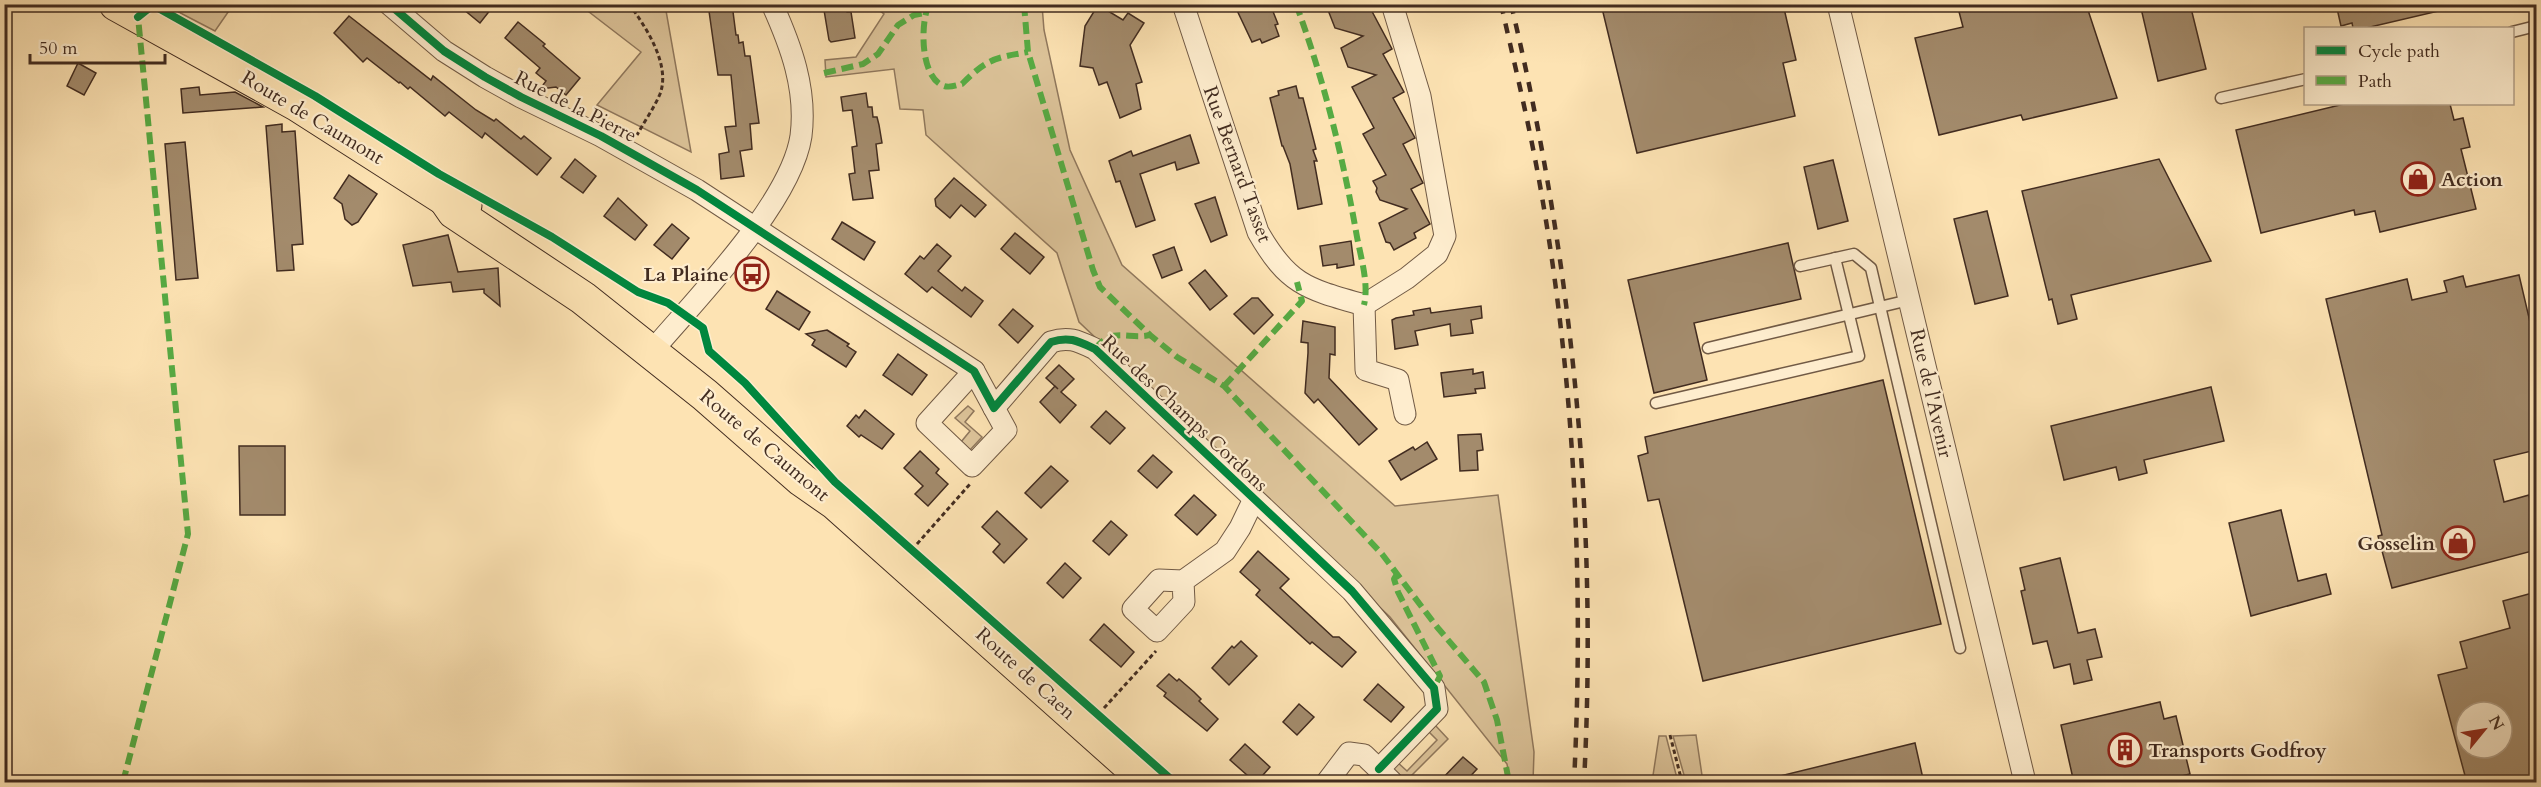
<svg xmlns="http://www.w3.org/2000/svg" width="2541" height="787" font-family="Cardo,serif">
  <rect width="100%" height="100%" fill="#fde3b3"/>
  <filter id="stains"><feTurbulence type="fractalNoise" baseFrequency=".00333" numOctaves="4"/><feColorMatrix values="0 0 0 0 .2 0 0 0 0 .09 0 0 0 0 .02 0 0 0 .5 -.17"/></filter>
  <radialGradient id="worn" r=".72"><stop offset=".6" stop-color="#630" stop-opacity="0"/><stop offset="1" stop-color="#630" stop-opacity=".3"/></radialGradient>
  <!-- green -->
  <g fill="#ddc49a" stroke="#90785d" stroke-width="1.5">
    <path d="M165,5H233L215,31Z"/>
    <path d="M580,5H665L691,152L597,105L641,52Z"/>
    <path d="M872,5H1042L1044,30L1070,150L1122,265L1395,506L1498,495L1534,752L1533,782H1510L1507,764L1390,617L1079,322L1057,253L926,135L923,110L900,109L894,69L826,77L825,60L856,57L884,14Z"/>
    <path d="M968,406L974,411L965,422L982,437L970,450L961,442L970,431L955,418Z"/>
    <path d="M1435,725L1448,739L1410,777L1415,782H1404L1393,772L1396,761L1407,771L1437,740L1426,729Z"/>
    <path d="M1696,735L1703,782H1686L1673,736Z"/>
    <path d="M1659,736H1666L1678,782H1652Z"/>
  </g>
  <!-- building -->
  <g fill="#a38b6c" stroke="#422c20" stroke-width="1.5" fill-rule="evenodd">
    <path d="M457,4H495L480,23Z"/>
    <path d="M708,4H732L736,35H738L739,43L743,42L745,56H750L759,123L750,124L752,149L740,151L744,176L721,179L719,154L729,152L725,127L736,126L731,75H718Z"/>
    <path d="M823,4H845L847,12H851L855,38L831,42L829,40Z"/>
    <path d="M1234,4H1270L1278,24L1275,25L1279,36L1262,43L1260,39L1252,42Z"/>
    <path d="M1337,4H1368L1392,49L1383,54L1404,92L1393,98L1414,136L1415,138L1403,144L1423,183L1411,189L1430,224L1414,233L1416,238L1394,250L1390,243L1386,242L1379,223L1407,209L1380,200L1376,192L1377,188L1373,181L1386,175L1363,134L1374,128L1352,87L1376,75L1348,67L1341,48L1363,36L1335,28L1328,10Z"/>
    <path d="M1601,4H1783L1796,60L1783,63L1795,116L1637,153Z"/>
    <path d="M1957,4H2086L2117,98L2023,120L2021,115L1939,135L1915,38L1963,27Z"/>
    <path d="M2140,4H2190L2206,69L2158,81Z"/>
    <path d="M2336,4H2442L2443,10L2366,28H2353L2352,23L2341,26Z"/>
    <path d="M1098,5L1123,20L1128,13L1144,23L1130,45L1142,82L1136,84L1141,109L1120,118L1107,82L1099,85L1093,68L1080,66L1085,26Z"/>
    <path d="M349,16L431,80L433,76L476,110L494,121L496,119L521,139L524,136L551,158L537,175L485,133L482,138L449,112L445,116L410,87L408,89L400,82L399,83L367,58L363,62L334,33Z"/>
    <path d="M518,22L545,44L543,46L580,78L566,95L556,87L540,89L546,81L536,73L540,68L505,38Z"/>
    <path d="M78,63L96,73L84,95L67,86Z"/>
    <path d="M1296,86L1299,98H1303L1316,149L1313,150L1317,161H1314L1322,204L1298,209L1290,164L1283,146H1282L1270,98L1279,95L1278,91Z"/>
    <path d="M199,87L200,95L235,92L263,107L183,113L181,89Z"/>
    <path d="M866,93L868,107H872L873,117H877L879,125L882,143L876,144L879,170L869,171L873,198L853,200L849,174L855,173L852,147L857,146L852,110L843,111L841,97Z"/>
    <path d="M2344,104H2450L2454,120L2463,118L2470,147L2461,149L2476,209L2380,232L2375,211L2355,215L2354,210L2261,233L2236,130Z"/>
    <path d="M282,124V132L295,131L303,244L292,245L294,270L277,271L266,126Z"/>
    <path d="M1190,135L1199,163L1177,170L1175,162L1140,174L1155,220L1136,227L1120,181L1116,182L1109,161L1131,151L1133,156Z"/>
    <path d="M185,142L198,278L176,280L165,144Z"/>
    <path d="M575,159L596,176L583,193L561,177Z"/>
    <path d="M2159,159L2211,261L2071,295L2077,319L2058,324L2052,299L2049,300L2022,191Z"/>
    <path d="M1833,160L1848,221L1818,229L1804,167Z"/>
    <path d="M349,175L377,194L358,222L352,225L345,219L342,204L334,198Z"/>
    <path d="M954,178L986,205L975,217L961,205L950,218L936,206L935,199Z"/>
    <path d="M1215,197L1227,235L1211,242L1195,204Z"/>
    <path d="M618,198L647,225L635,240L604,216Z"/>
    <path d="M1987,211L2008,296L1975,304L1954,219Z"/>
    <path d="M842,222L875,242L864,260L832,239Z"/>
    <path d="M672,224L689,238L672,259L654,245Z"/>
    <path d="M1015,233L1044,257L1030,274L1001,249Z"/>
    <path d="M448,235L458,272L498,268L500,306L484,293V289L453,292L451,282L413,286L403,245Z"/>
    <path d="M1351,241L1354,265L1337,268V264L1323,266L1320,246Z"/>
    <path d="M1788,243L1801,299L1694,323L1707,380L1654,393L1628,280Z"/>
    <path d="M937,244L951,256L938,271L962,291L965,287L983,301L971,317L932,287L927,292L905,274L920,256L924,259Z"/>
    <path d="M1174,247L1182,270L1162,278L1153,255Z"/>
    <path d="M1205,270L1227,296L1210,310L1189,283Z"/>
    <path d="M2519,275L2530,322L2536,331V450L2494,460L2504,502L2529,495L2536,524V550L2392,588L2378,536L2382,535L2326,299L2407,279L2412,300L2447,292L2444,281L2463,276L2466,287Z"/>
    <path d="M777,291L810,312L799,330L766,309Z"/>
    <path d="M1252,298H1258L1273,315L1254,334L1234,314Z"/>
    <path d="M1481,306L1482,318L1471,320L1473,333L1451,336L1450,324L1415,331L1418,345L1395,349L1392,320L1396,318L1414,315L1413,311L1430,308L1431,313Z"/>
    <path d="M1013,309L1033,326L1018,343L999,325Z"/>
    <path d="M1303,321L1335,327V355L1330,354L1329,378L1377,429L1359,445L1318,399L1314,403L1305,393L1308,353V343L1301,342Z"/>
    <path d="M827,330L849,344L847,346L856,352L846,367L812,345L815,340L806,334Z"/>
    <path d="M898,354L927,375L912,395L883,375Z"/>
    <path d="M1059,365L1074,379L1061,392L1076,405L1060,423L1040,402L1055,386L1058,389L1046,378Z"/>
    <path d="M1473,369V374L1483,372L1485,388L1475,389L1476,393L1444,397L1441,373Z"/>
    <path d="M1883,380L1941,624L1703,681L1659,499L1648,501L1638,456L1648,453L1645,437Z"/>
    <path d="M2211,387L2224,441L2144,460L2147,473L2119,480L2116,467L2064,480L2051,426Z"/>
    <path d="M865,410L894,434L882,449L861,435L859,437L847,426L856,415L859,418Z"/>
    <path d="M1106,411L1125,428L1110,444L1091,427Z"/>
    <path d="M1481,434L1483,450L1477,451L1478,470L1460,471L1458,435Z"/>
    <path d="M1427,442L1437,459L1401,480L1389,461L1413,447L1415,450Z"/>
    <path d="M239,446H285V515H240Z"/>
    <path d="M920,451L939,469L936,473L948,484L928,506L915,494L923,486L904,468Z"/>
    <path d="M1153,455L1172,472L1157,488L1138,471Z"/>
    <path d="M1051,466L1068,481L1041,508L1025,493Z"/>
    <path d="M1194,495L1216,515L1197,535L1175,515Z"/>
    <path d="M2281,510L2298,581L2326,574L2331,594L2251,616L2229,523Z"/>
    <path d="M997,511L1027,539L1004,563L993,552L1000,544L982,527Z"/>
    <path d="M1111,521L1127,535L1109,555L1093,541Z"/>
    <path d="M1258,551L1289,579L1280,588L1333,637H1339L1356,652L1342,667L1312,642L1310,644L1256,595L1260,590L1240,572Z"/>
    <path d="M2060,558L2078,633L2095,629L2102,657L2087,660L2092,680L2074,684L2070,664L2054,668L2047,641L2033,644L2021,591L2025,590L2020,568Z"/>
    <path d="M1065,563L1081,578L1063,598L1047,583Z"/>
    <path d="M2536,592V783H2467L2438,675L2467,668L2460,642L2510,628L2503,601ZM2466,712H2502V748H2466Z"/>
    <path d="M1104,624L1134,652L1121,667L1090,640Z"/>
    <path d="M1241,641L1257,656L1229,685L1212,668L1232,646L1234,648Z"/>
    <path d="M1169,674L1177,681L1179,679L1194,692L1201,699L1199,701L1218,719L1207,731L1164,696L1166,693L1157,686Z"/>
    <path d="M1378,684L1404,707L1391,722L1364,700Z"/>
    <path d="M2160,702L2164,719L2176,716L2190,774L2177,777L2179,783H2074L2061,725Z"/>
    <path d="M1299,704L1314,717L1297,735L1283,722Z"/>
    <path d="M1915,743L1924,783H1777L1776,777Z"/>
    <path d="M1245,744L1270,767L1256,783L1230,760Z"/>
    <path d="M1463,757L1477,769L1464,783H1438Z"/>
  </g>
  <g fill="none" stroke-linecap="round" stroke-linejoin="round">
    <!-- lane casing -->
    <g stroke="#715a45" stroke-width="13">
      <g id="lane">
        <path d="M2512,32L2536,26"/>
        <path d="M2221,98L2306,79"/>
        <path d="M1800,266L1854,254L1871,268L1960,648"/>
        <path d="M1708,348L1909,300"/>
        <path d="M1656,403L1859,356L1835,258"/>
      </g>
    </g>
    <!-- street casing -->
    <g stroke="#715a45" stroke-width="23">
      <g id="street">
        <path d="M389,4L444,51L485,77L521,97L601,136L697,190L974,371L994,408L1051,342C1069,336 1078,341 1095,349L1352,591L1434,688L1437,709L1379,769"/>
        <path d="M1183,4L1258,232C1288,285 1307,289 1364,305L1407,278L1437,254L1445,236L1420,96L1392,4"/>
        <path d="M1838,4L2025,782"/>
        <path d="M1364,305L1366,370L1398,380L1405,414"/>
        <path d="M652,351C696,299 791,203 801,136C807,89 791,46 772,4"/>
        <path d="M974,371L927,423L972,466L1006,430L994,408"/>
        <path d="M1183,581L1159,580L1133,609L1157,631L1184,602L1183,581L1225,551L1240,528L1254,499"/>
        <path d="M1327,782L1349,753L1364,755L1392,782"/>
      </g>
    </g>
    <!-- primary casing -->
    <g stroke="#422c20" stroke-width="35">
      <g id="primary">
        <path d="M116,4L298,105L445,199L465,205"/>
        <path d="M445,199L454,212L583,298L705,395L802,480L835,503L1148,782"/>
      </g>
    </g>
    <!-- path -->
    <g stroke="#422c20" stroke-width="3" stroke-dasharray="4.5 3" stroke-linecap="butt">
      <path d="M629,4C646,27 671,65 660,94C654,108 644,122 637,135"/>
      <path d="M917,544L970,484"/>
      <path d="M1104,708L1156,651"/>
      <path d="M1670,735L1682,782"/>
    </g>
    <!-- lane -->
    <use href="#lane" stroke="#feedce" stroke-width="10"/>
    <!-- street -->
    <use href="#street" stroke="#feedce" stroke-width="21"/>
    <!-- primary -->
    <use href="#primary" stroke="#fde3b3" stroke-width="33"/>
    <!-- rail -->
    <g stroke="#422c20" stroke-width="4.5" stroke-dasharray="10 10" stroke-linecap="butt">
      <path d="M1501,4C1515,66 1530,128 1541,191C1575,385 1584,586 1574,782"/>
      <path d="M1511,4C1572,259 1598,521 1584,782"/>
    </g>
    <!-- quiet -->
    <g stroke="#56ab43" stroke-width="6" stroke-dasharray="12 6" stroke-linecap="butt">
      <path d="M929,4C920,23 920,78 944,86C950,88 957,85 962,84C987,59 994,58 1028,52"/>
      <path d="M1024,4L1028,52L1093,270L1100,287L1150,335L1177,357L1224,386L1382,554L1437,627L1484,682L1497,720L1509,782"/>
      <path d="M1296,4C1324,80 1343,157 1357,237C1361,258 1369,284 1364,305"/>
      <path d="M824,73L863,64L878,54L898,25L914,15L924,13"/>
      <path d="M1095,349C1112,326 1128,340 1150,335"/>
      <path d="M1224,386L1302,301L1297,282"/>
      <path d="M1397,574L1394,579L1398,592L1440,676L1434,688"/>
      <path d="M123,782L188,534L138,17"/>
    </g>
    <!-- cycleway casing -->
    <g stroke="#feedce" stroke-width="11">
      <g id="cycleway">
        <path d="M389,4L444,51L485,77L521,97L601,136L697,190L974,371L994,408L1051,342C1069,336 1078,341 1095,349L1352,591L1434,688L1437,709L1379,769"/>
        <path d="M138,17L153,5L315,96L439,174L552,237L638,292L668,303L703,328L709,351L745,383L835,482L1174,782"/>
      </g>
    </g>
    <!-- cycleway -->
    <use href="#cycleway" stroke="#00873e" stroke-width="8"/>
  </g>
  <!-- icons -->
  <defs>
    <g id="shop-ring" transform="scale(1.725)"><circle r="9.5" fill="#feedce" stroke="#8f2418" stroke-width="1.5"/><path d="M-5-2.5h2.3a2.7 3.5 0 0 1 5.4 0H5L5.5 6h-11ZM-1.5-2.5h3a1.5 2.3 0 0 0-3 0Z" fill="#8f2418"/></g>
    <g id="bus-ring" transform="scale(1.725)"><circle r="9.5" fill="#feedce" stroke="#8f2418" stroke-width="1.5"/><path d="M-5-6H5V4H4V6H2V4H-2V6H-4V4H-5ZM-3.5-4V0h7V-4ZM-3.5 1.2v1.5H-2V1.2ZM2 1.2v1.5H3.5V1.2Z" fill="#8f2418"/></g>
    <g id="building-ring" transform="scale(1.725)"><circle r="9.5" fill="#feedce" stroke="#8f2418" stroke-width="1.5"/><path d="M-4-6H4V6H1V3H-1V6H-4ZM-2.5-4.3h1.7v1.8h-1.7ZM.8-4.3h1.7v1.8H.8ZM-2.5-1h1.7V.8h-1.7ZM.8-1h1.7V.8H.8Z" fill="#8f2418"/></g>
  </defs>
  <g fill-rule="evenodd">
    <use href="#shop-ring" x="2418" y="179"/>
    <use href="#bus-ring" x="752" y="274"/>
    <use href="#shop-ring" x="2458" y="543"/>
    <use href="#building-ring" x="2125" y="750"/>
  </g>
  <g text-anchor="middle" stroke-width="4.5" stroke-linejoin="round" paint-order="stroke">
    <!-- street labels -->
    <g font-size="20" fill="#422c20" stroke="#feedce">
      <text transform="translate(576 106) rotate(27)" y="7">Rue de la Pierre</text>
      <text transform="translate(313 117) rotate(31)" y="7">Route de Caumont</text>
      <text transform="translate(1238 164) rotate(70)" y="7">Rue Bernard Tasset</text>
      <text transform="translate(1932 393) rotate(77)" y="7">Rue de l'Avenir</text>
      <text transform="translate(1185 413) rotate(43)" y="7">Rue des Champs Cordons</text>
      <text transform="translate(765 445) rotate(40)" y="7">Route de Caumont</text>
      <text transform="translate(1026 673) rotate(42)" y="7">Route de Caen</text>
    </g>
    <!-- poi labels -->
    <g font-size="20" font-weight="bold" fill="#422c20" stroke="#feedce" text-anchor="start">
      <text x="2441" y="186">Action</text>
      <text x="729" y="281" text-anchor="end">La Plaine</text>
      <text x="2435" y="550" text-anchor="end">Gosselin</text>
      <text x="2148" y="757">Transports Godfroy</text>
    </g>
  </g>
  <!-- margin -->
  <rect width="2541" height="787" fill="none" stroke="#fde3b3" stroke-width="24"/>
  <rect x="6" y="6" width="2529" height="775" fill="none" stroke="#422c20" stroke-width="3"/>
  <rect x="12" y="12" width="2517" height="763" fill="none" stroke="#422c20" stroke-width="1.5"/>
  <!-- legend -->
  <rect x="2304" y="27" width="210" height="78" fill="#feedce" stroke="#b3a088" stroke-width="1.5"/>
  <rect x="2316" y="46" width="30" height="9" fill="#00873e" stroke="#b3a088" stroke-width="1.5"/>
  <text x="2358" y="57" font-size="18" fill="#422c20">Cycle path</text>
  <rect x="2316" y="76" width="30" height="9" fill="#56ab43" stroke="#b3a088" stroke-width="1.5"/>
  <text x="2358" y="87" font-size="18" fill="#422c20">Path</text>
  <!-- north arrow -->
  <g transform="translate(2484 730) rotate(60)"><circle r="28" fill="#feedce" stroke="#b3a088" stroke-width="1.5"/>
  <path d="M0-4.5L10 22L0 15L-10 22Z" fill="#8f2418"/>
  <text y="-9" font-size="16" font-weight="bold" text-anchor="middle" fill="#422c20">N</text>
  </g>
  <!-- scale -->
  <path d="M30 54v9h135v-9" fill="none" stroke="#422c20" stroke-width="3"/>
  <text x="39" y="54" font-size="18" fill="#422c20" stroke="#feedce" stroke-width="4.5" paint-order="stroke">50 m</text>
  <rect width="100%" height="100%" filter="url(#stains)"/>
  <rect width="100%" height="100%" fill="url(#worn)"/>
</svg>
